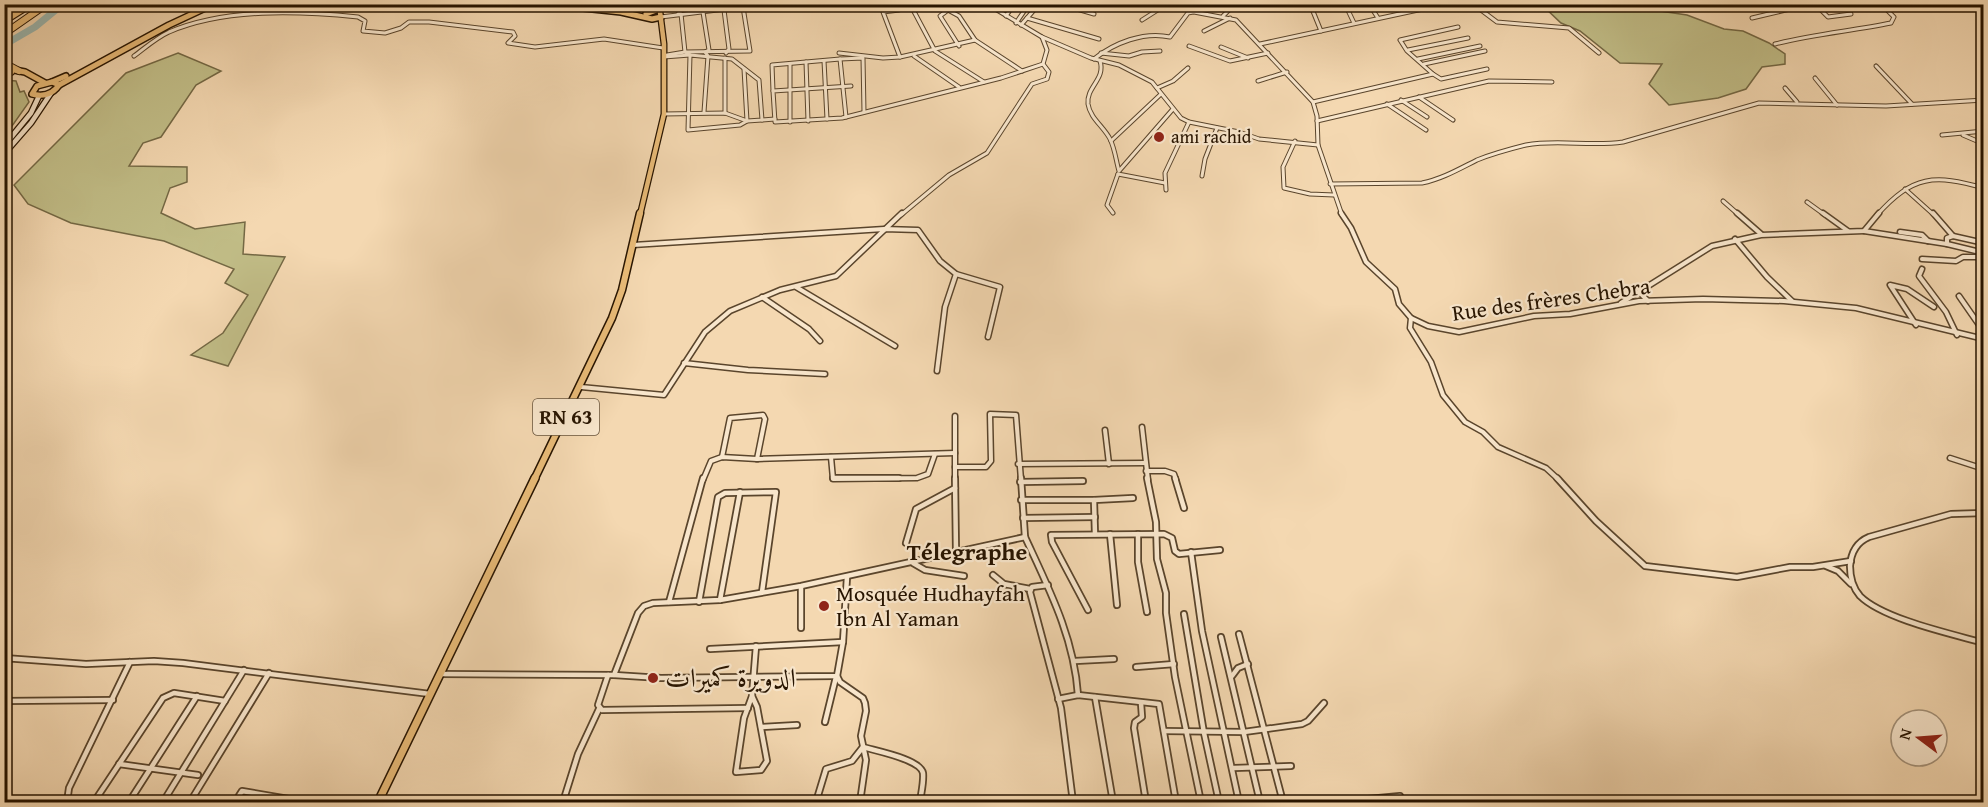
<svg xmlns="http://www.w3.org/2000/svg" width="1988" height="807" font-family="'Gentium Book Plus',Amiri,serif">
  <rect width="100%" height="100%" fill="#f4d8b1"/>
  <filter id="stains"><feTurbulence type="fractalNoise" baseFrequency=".00333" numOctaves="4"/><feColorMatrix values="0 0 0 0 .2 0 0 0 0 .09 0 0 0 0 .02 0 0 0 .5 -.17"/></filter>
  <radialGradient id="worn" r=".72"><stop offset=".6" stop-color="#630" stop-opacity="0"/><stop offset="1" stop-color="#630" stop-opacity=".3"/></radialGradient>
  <!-- green -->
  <g fill="#c1bd87" stroke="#746844" stroke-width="1.5">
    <path d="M1542,5H1629L1633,7L1687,15L1724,29L1743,31L1769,43L1785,54V64L1762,67L1746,89L1718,98L1669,105L1649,84L1662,64L1620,63L1580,31L1561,23Z"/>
    <path d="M178,53L221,71L196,85L161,137L143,143L129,166L187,167V182L170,188L161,213L195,229L245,222L243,254L285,257L228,366L191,355L223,333L248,295L225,283L234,269L164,241L71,223L28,204L14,185L126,73Z"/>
    <path d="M5,80L16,81L20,92L24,91L29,102L5,136Z"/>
  </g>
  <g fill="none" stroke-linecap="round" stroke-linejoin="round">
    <!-- river -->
    <path stroke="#9db9b2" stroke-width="7" d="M4,45L35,27L63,4"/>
    <!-- minor-far2 casing -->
    <g stroke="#5a452c" stroke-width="5">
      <g id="minor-far2">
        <path d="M897,4L899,10L883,12L900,57"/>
        <path d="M910,4L935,51L984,82"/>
        <path d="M987,4L1042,37L1091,58L1119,65L1152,82L1181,118L1189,122L1239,132L1259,139L1318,145"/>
        <path d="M1060,4L1094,14"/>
        <path d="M1179,4L1194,12L1236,20L1313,102L1317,116L1318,145L1342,215"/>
        <path d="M1310,4L1321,31"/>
        <path d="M1345,4L1354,23"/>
        <path d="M1369,4L1378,18"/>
        <path d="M1401,4L1407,11"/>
        <path d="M1473,4L1497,22L1569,28L1599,53"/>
        <path d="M1969,4L1984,15"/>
        <path d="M724,10L729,49L726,53"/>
        <path d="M1086,11L1089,4"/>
        <path d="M703,12L709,50L705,52L708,56L704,112"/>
        <path d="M678,14L688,4"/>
        <path d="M681,14L685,52L690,55"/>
        <path d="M1006,16L1014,4"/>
        <path d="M1223,16L1235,4"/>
        <path d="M661,17L765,4"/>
        <path d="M1027,18L1099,39"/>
        <path d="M1752,18L1794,8L1818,7L1828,17L1851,14"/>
        <path d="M1142,20L1164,6H1181"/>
        <path d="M1016,23L1029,4"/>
        <path d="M1021,25L1034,10"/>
        <path d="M1204,31L1230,18"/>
        <path d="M1260,44L1446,4"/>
        <path d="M1775,44C1813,34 1852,31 1891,23L1894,17L1881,4"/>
        <path d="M959,46L940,16L948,10L959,16L975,40"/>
        <path d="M1189,46L1230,61L1268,53"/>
        <path d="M1221,47L1248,58"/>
        <path d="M1408,50L1468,38"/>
        <path d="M839,53L883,58L900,57L975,40L1022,71"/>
        <path d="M1101,53L1129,56L1142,52L1160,51"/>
        <path d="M667,55L685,52L750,51L743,7"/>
        <path d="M690,55L732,59L759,80L762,120L747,121L740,125L688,130Z"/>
        <path d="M134,56C145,48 156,38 169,32C225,8 298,11 358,17L365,21L363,31L385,33L401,28L409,22H429L513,32L515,36L508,43L535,47L604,39L663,48"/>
        <path d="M914,56L959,87"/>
        <path d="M664,57L690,55"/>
        <path d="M725,58V113"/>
        <path d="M840,59L863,58L864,112"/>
        <path d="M1094,59C1114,43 1144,31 1170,37L1188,13L1193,12"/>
        <path d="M1418,59L1480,46"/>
        <path d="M824,61L827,119"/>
        <path d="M1100,61C1106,79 1086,87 1088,104C1090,118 1104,127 1110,139C1115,149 1116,161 1119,171L1173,109"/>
        <path d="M806,62L808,121"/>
        <path d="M790,64V122"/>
        <path d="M1424,64L1485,51"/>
        <path d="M1876,66L1912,104"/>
        <path d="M1433,74L1441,79L1487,69"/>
        <path d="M1815,78L1837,105"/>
        <path d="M1258,81L1287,72"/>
        <path d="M851,86L773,91L775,122L842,118L1001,78L1043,64"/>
        <path d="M1157,88L1173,81L1188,68"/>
        <path d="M1785,88L1797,102"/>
        <path d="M773,91L772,65L840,59L846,117"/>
        <path d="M1419,97L1453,120"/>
        <path d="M1401,100L1427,117"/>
        <path d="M1313,102L1433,74L1407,51L1400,40L1458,27"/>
        <path d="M1387,104L1426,130"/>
        <path d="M664,114L725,113L747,121L744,69"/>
        <path d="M762,120L775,119"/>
        <path d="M1317,121L1489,81L1552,82"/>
        <path d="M1942,135L1984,131"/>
        <path d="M1963,135L1984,144"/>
        <path d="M1111,141L1161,94"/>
        <path d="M1295,141L1283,167L1284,188L1310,194L1334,195"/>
        <path d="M1118,174L1165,183"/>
        <path d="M1202,176L1205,159L1217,128"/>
        <path d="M1330,184L1422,183C1442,179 1459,169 1477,160C1492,154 1510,149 1526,145C1558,139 1591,147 1623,142L1759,103L1886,106L1984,100"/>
        <path d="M1905,189L1934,215"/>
        <path d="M1166,190L1165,173L1189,122"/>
        <path d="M1723,201L1739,215"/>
        <path d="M1807,202L1825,215"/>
        <path d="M1113,213L1107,205L1118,174"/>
        <path d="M901,215L949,175L987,153L1032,84L1047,79L1049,72L1043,64L1047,50L1042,37"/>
        <path d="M1877,215C1913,175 1934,174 1984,188"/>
      </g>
    </g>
    <!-- minor-far1 casing -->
    <g stroke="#5a452c" stroke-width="7">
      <g id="minor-far1">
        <path d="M1341,213L1351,228L1366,262L1395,289L1399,304L1411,318L1410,328L1431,362L1443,395L1465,422L1483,432L1498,447L1546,468L1559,480"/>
        <path d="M1737,213L1761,234"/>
        <path d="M1823,213L1848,231"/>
        <path d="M1933,213L1953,236"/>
        <path d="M1864,231L1947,244L1984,253"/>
        <path d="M1900,232L1922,235L1928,241"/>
        <path d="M1735,239L1767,277L1792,301"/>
        <path d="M1947,244V238L1953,236L1984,243"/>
        <path d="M633,245L884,229L918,230L940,261L956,274L1000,287L988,337"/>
        <path d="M1922,259L1956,261L1963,257H1984"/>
        <path d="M1922,269L1919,276L1946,312L1957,335"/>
        <path d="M1980,272L1984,277"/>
        <path d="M796,287L895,346"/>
        <path d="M1639,292L1648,301"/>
        <path d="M1959,296L1984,332"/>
        <path d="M762,297L809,329L820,341"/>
        <path d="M1621,303L1712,246L1761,235L1864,231L1879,213"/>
        <path d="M1411,318L1428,326L1459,332L1534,316L1570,314L1639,301L1703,299L1784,301L1856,308L1984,339"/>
        <path d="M1916,325L1890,285L1907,289L1934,307"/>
        <path d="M684,363L748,370L825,374"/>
        <path d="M937,371L945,307L956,274"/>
        <path d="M581,387L664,395L705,332L730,311L780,290L836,276L902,213"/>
        <path d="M955,416V480"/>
        <path d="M1142,427L1148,480"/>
        <path d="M1105,430L1109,464"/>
        <path d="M722,457L730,418L763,415L765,419L757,459"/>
        <path d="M831,457L833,479L917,478L928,474L935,454"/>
        <path d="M1950,458L1984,469"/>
        <path d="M1018,464L1145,463"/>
        <path d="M955,467H986L991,461L990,414L1016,415L1021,480"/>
        <path d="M1146,471H1165L1174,474L1176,480"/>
        <path d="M703,480L711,461L722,457L757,459L955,453"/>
      </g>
    </g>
    <!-- minor casing -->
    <g stroke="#5a452c" stroke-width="8">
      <g id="minor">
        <path d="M833,478H899"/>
        <path d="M955,478L956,552"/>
        <path d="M1021,478L1025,537"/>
        <path d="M1147,478L1156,522L1157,559L1166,593V613L1175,677L1201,802"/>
        <path d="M1175,478L1184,508"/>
        <path d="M1557,478L1596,521L1645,566L1737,577L1790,567H1813L1851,561"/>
        <path d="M1020,482L1083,481"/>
        <path d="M1021,500H1094L1095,534"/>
        <path d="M1094,500L1133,498"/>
        <path d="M1984,513L1951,514L1869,537C1857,542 1851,553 1850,566C1850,576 1853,588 1860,596C1883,619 1952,634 1984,643"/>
        <path d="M1023,518L1095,517"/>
        <path d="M1110,534L1117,605"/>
        <path d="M1138,534V562L1147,612"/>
        <path d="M906,543L916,509L955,488"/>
        <path d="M1191,552L1202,631L1239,802"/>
        <path d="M913,563L925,570L964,576"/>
        <path d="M1826,566L1838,571L1851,584"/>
        <path d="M993,575L1004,584L1030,589"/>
        <path d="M1048,585L1032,587L1030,592L1061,708L1073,802"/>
        <path d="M801,587V628"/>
        <path d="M720,600L740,492"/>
        <path d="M669,602L703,478"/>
        <path d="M699,602L718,497L725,493L776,492L762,592"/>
        <path d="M1088,610L1052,542L1051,535L1164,534L1172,538L1175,551L1179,554L1220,550"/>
        <path d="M1184,614L1204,733L1219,802"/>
        <path d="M1239,634L1283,802"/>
        <path d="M1221,637L1260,802"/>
        <path d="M710,649L843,642"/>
        <path d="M4,658L86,664L154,661L183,663L430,694"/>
        <path d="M1075,661L1114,659"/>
        <path d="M1136,667L1174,664"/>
        <path d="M441,674L614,675L638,613L644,606L653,603L720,600L801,586L1025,537C1049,589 1074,637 1078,695"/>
        <path d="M608,675L598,705L602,710L748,708"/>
        <path d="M614,675L661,678L837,676L843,642L847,577"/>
        <path d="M837,676L840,682L863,698L865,703L866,711L861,736L866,760L860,802"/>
        <path d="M1232,676L1238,668L1248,664"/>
        <path d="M752,696L757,707L767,761L761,770L736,772L744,718Z"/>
        <path d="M752,696L756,646"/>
        <path d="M1095,697L1113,802"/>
        <path d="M1058,699L1078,695L1159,704L1176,802"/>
        <path d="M4,701L113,700"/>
        <path d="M1141,703L1142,717L1135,722L1134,728L1146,802"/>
        <path d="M825,722L836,677"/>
        <path d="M761,727L797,725"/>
        <path d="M1164,731L1244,732L1302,724L1308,721L1324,703"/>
        <path d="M119,764L198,775"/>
        <path d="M1234,768L1291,766"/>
        <path d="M67,802L69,788L130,662"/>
        <path d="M94,802L163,698L174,693L225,701"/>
        <path d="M129,802L197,696"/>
        <path d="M163,802L244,670"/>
        <path d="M190,802L269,673"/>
        <path d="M235,802L242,791L306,802"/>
        <path d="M563,802L578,754L599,709"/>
        <path d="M816,802L826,769L852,761L863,747C876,751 920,759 923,773C924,782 921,793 920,802"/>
        <path d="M1336,802L1400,796"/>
      </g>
    </g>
    <!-- secondary casing -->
    <g stroke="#271400" stroke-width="7">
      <g id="secondary">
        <path d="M4,146L31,113L39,96"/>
        <path d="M4,154L31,123L51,93"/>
      </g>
    </g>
    <!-- primary-far2 casing -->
    <g stroke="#271400" stroke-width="7">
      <path id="primary-far2" d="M640,215L664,114V44L659,4"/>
    </g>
    <!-- primary-far1 casing -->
    <g stroke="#271400" stroke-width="9">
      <path id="primary-far1" d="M534,480L612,318L622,290L640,213"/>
    </g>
    <!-- primary casing -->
    <g stroke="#271400" stroke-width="10">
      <path id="primary" d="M378,802L535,478"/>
    </g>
    <!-- trunk casing -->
    <g stroke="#271400" stroke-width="8">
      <g id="trunk">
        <path d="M545,4L621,12L652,19L661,17"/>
        <path d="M646,14L659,9"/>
        <path d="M4,68L25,72L45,83"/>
        <path d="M52,82L66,76"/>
        <path d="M52,82L59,85C53,94 43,97 32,94L37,86Z"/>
        <path d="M59,85L169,25L214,4"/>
      </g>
    </g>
    <!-- motorway casing -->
    <g stroke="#271400" stroke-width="8">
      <g id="motorway">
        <path d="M4,21L31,4"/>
        <path d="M4,34L47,4"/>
        <path d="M4,63L19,71"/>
        <path d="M4,73L11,72"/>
      </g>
    </g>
    <!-- minor-far2 -->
    <use href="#minor-far2" stroke="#f8e6cc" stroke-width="3"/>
    <!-- minor-far1 -->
    <use href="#minor-far1" stroke="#f8e6cc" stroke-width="4"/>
    <!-- minor -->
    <use href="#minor" stroke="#f8e6cc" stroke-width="4.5"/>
    <!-- secondary -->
    <use href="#secondary" stroke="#f8e6cc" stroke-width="4.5"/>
    <!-- primary-far2 -->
    <use href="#primary-far2" stroke="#eabc78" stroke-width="4.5"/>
    <!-- primary-far1 -->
    <use href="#primary-far1" stroke="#eabc78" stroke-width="6"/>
    <!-- primary -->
    <use href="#primary" stroke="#eabc78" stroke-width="7"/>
    <!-- trunk -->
    <use href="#trunk" stroke="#eabc78" stroke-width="5"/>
    <!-- motorway -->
    <use href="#motorway" stroke="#eabc78" stroke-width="6"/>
  </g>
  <!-- markers -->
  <g fill="#8f2418" stroke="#f8e6cc" stroke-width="2">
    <circle cx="1159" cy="137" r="6"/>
    <circle cx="824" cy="606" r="6"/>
    <circle cx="653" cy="678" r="6"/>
  </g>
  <g text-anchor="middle" stroke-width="4.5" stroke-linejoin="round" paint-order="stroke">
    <!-- far-poi labels -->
    <g font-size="18" fill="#271400" stroke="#f8e6cc" text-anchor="start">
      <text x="1171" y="143">ami rachid</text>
    </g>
    <!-- shield labels -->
    <rect fill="#f8e6cc" stroke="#66533d" stroke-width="1.5" x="533" y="399" width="66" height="36" rx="4.5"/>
    <g font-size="21" font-weight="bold" fill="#271400">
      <text x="566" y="424">RN 63</text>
    </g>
    <!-- street labels -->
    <g font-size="22" fill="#271400" stroke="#f8e6cc">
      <text transform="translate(1551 299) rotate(-8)" y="8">Rue des frères Chebra</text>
    </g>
    <!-- poi labels -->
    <g font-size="22" fill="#271400" stroke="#f8e6cc" text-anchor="start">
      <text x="836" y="601">Mosquée Hudhayfah<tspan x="836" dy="25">Ibn Al Yaman</tspan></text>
    </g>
    <!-- neighbourhood labels -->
    <g font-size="24" font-weight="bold" fill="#271400" stroke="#f8e6cc">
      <text x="967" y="560">Télegraphe</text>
    </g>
    <!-- near-poi labels -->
    <g font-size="27" fill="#271400" stroke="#f8e6cc" text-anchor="start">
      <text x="665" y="687">الدويرة كميرات</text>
    </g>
  </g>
  <!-- margin -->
  <rect width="1988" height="807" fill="none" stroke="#f4d8b1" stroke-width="24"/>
  <rect x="6" y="6" width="1976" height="795" fill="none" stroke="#271400" stroke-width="3"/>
  <rect x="12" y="12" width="1964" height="783" fill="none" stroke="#271400" stroke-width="1.5"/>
  <!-- north arrow -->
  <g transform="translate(1919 738) rotate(286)"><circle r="28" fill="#f8e6cc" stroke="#a4927a" stroke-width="1.5"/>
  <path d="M0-4.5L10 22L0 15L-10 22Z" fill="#8f2418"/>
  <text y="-9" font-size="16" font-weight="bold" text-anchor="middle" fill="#271400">N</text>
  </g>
  <rect width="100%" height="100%" filter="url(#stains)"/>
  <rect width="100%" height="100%" fill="url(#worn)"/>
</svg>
